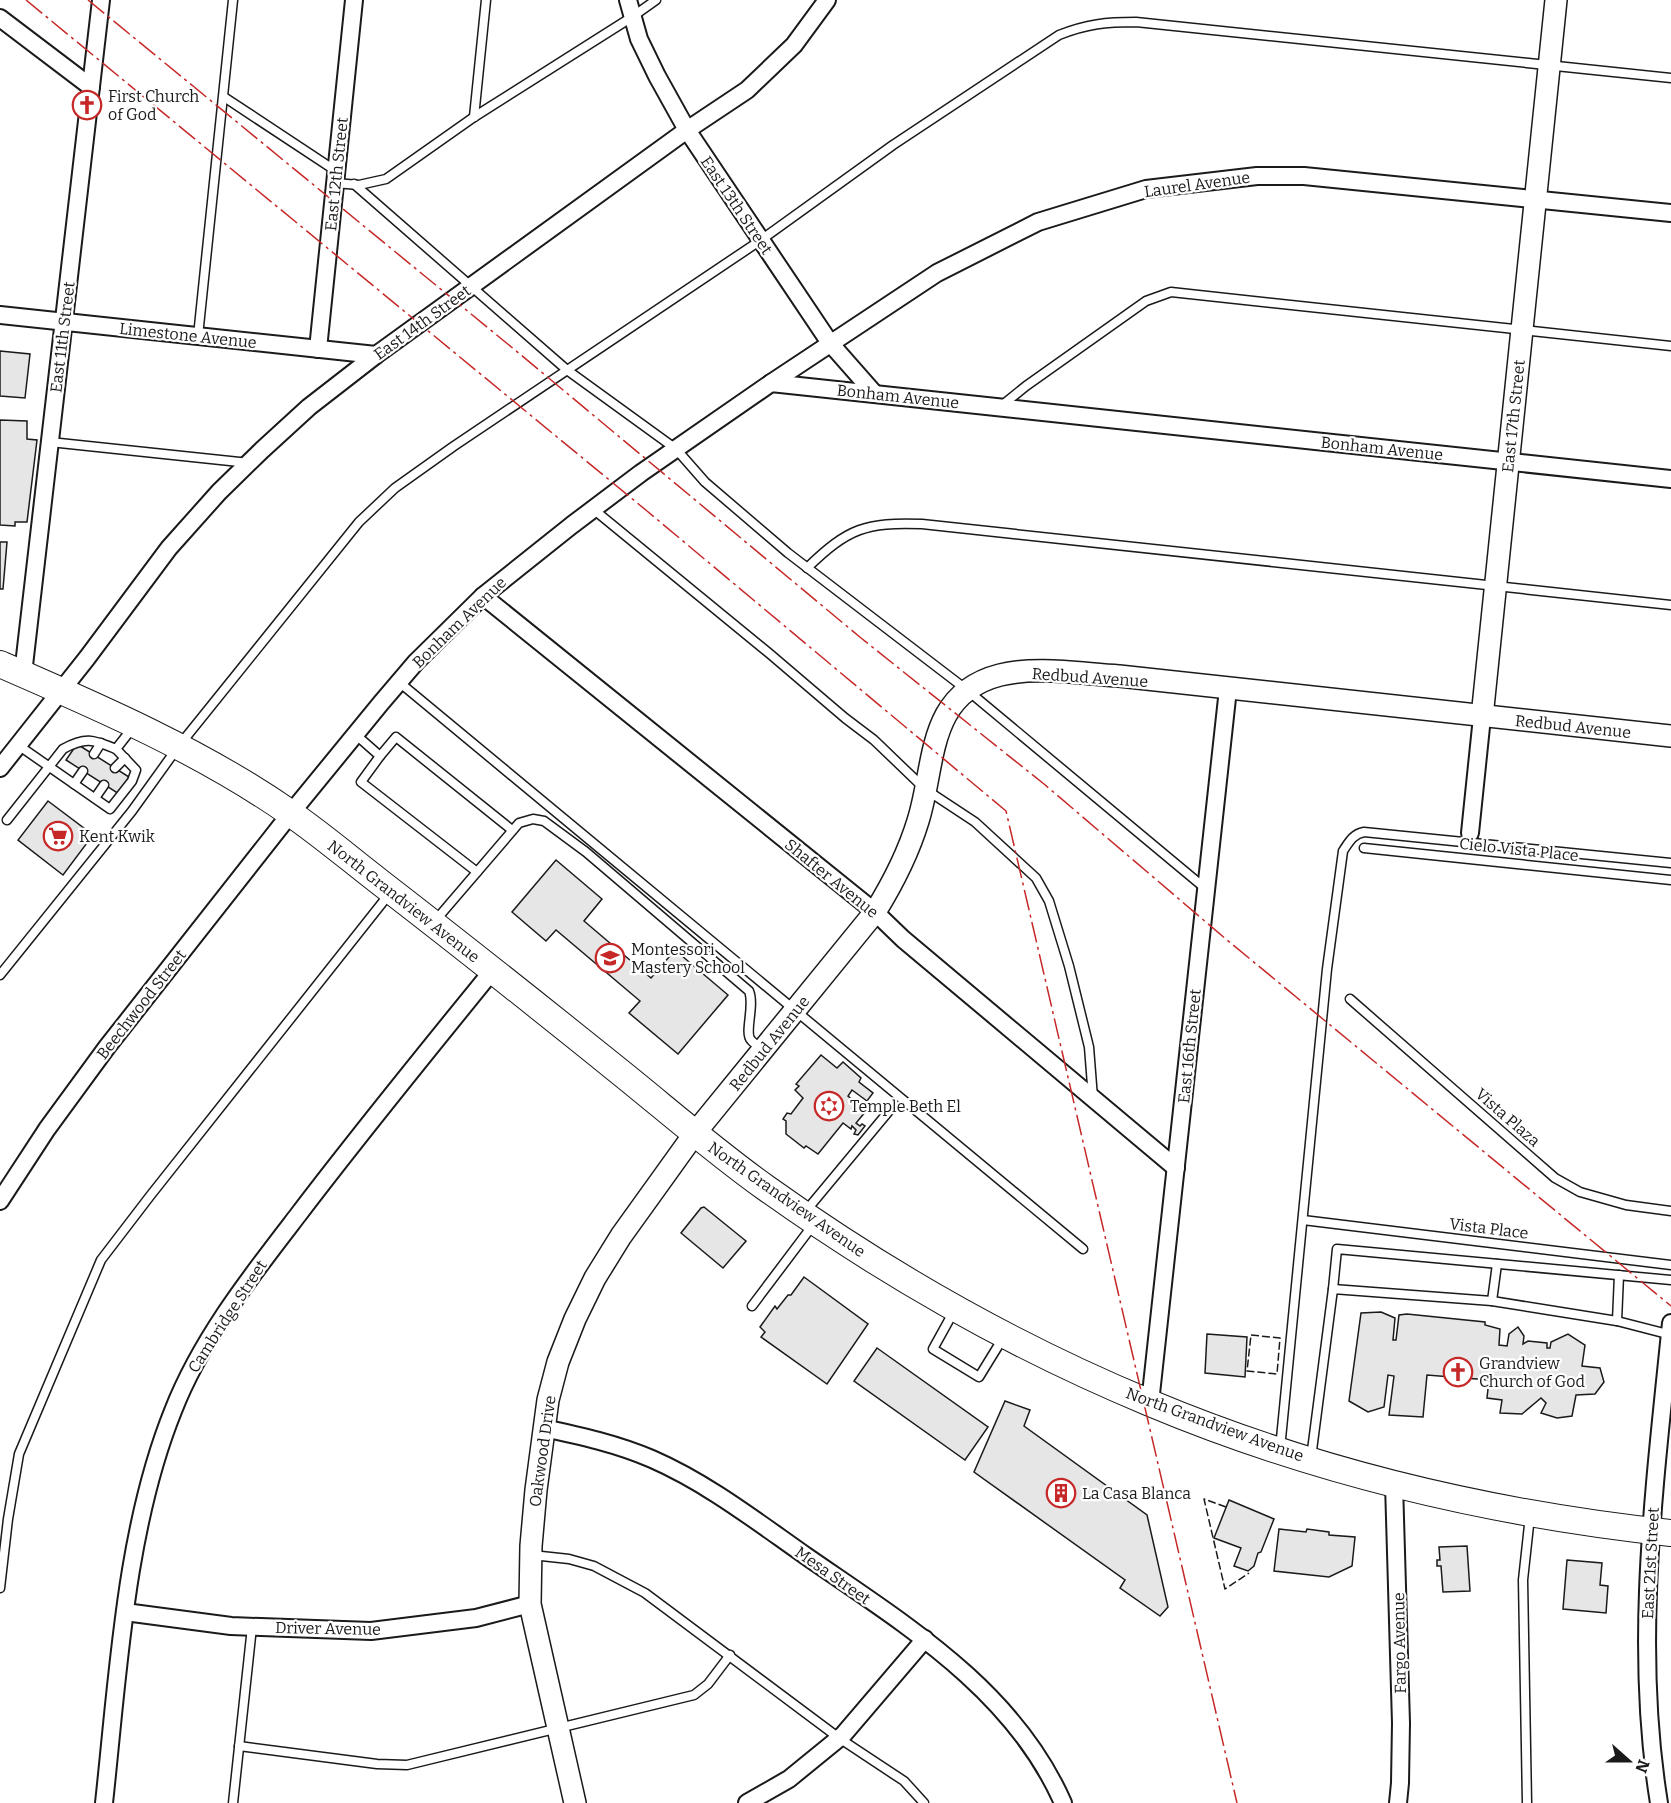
<svg xmlns="http://www.w3.org/2000/svg" width="1671" height="1803" font-family="Bitter,serif">
  <rect width="100%" height="100%" fill="#fff"/>
  <!-- building -->
  <g fill="#e6e6e6" stroke="#1a1a1a" stroke-width="1.5">
    <path d="M0,351L30,354L25,398L0,396Z"/>
    <path d="M0,420L27,421V439L37,440L27,522H15V526L0,525Z"/>
    <path d="M0,542H7L3,589H0Z"/>
    <path d="M77,744L129,777L119,794L66,760Z"/>
    <path d="M48,801L93,835L63,875L18,840Z"/>
    <path d="M556,860L602,899L584,921L651,978L675,950L728,995L678,1054L629,1013L640,1001L556,930L546,941L512,912Z"/>
    <path d="M821,1055L837,1068L843,1062L861,1078L859,1082L873,1093L867,1101L852,1090L848,1096L866,1111L856,1123L860,1126L862,1124L865,1126L858,1135L854,1134L856,1130L852,1126L851,1129L843,1123L818,1154L806,1146L804,1148L786,1134V1121L783,1119L787,1113L791,1114L803,1098L795,1090L799,1086L796,1084Z"/>
    <path d="M704,1207L746,1241L723,1268L681,1233L701,1208Z"/>
    <path d="M804,1277L868,1324L827,1384L761,1337L765,1332L760,1327L775,1306L777,1309L788,1295H791Z"/>
    <path d="M1381,1312L1395,1318L1393,1340H1396L1399,1315L1407,1314L1485,1322V1325L1500,1329L1499,1345L1507,1346L1509,1334L1518,1327L1524,1336L1523,1344L1528,1341L1547,1343V1348H1550L1551,1342L1568,1334L1585,1345L1582,1366L1600,1368L1604,1382L1595,1394L1576,1395L1572,1416L1557,1418L1541,1413L1546,1403L1541,1398L1522,1414L1500,1413L1502,1400L1487,1398L1489,1380L1427,1375L1423,1417L1389,1415L1394,1376L1388,1375L1384,1407L1368,1412L1349,1401L1361,1313Z"/>
    <path d="M1207,1334L1247,1337L1245,1377L1205,1373Z"/>
    <path d="M877,1348L988,1427L965,1460L854,1381Z"/>
    <path d="M1005,1401L1030,1410L1024,1426L1147,1515L1168,1607L1160,1616L1120,1588L1125,1580L974,1472Z"/>
    <path d="M1229,1500L1274,1519L1261,1552L1258,1553L1254,1566L1248,1571L1234,1566L1241,1548L1214,1538Z"/>
    <path d="M1279,1529L1306,1532L1307,1529L1329,1532V1535L1355,1537L1352,1566L1329,1577L1274,1571Z"/>
    <path d="M1467,1546L1470,1591L1443,1592L1441,1566H1437V1560H1440L1439,1547Z"/>
    <path d="M1567,1560L1602,1563L1600,1585L1608,1586L1606,1613L1563,1609Z"/>
  </g>
  <g fill="none" stroke-linecap="round" stroke-linejoin="round">
    <!-- service casing -->
    <g stroke="#1a1a1a" stroke-width="11">
      <g id="service">
        <path d="M224,97L336,171"/>
        <path d="M474,117L486,0"/>
        <path d="M335,183L359,185L386,179L474,117L632,17L656,0"/>
        <path d="M354,184L567,370L676,449L705,482L788,553L967,690L1206,889"/>
        <path d="M198,336L233,0"/>
        <path d="M1000,407L1026,386L1146,301L1171,292L1671,346"/>
        <path d="M50,442L249,463"/>
        <path d="M593,509L770,654L845,718L874,740L925,789L975,822L1036,878L1049,901L1069,966L1089,1047L1093,1098"/>
        <path d="M807,568C848,528 866,522 922,524L1671,605"/>
        <path d="M399,682L1083,1249"/>
        <path d="M355,734L380,756L361,782L477,872"/>
        <path d="M18,745L110,809L132,781L136,770L116,749L134,726"/>
        <path d="M94,754L101,743"/>
        <path d="M380,756L396,737L512,830"/>
        <path d="M115,768L125,758"/>
        <path d="M74,784L83,771"/>
        <path d="M95,798L104,785"/>
        <path d="M7,820L63,749C86,736 94,740 116,749"/>
        <path d="M1364,848L1671,880"/>
        <path d="M435,921L519,823L533,819L544,821L586,852L749,991C755,1006 744,1033 751,1040C754,1044 760,1047 763,1049"/>
        <path d="M0,975L132,811L178,747L359,522L395,488L454,446L761,240L893,145L1059,35C1087,24 1106,22 1136,22L1671,78"/>
        <path d="M1350,999L1555,1178L1580,1192L1626,1205L1671,1211"/>
        <path d="M805,1212L889,1111"/>
        <path d="M1303,1220L1671,1265"/>
        <path d="M1333,1289L1337,1249L1671,1280"/>
        <path d="M1492,1301L1497,1264"/>
        <path d="M752,1306L813,1225"/>
        <path d="M954,1311L933,1349L979,1377L1003,1338"/>
        <path d="M1617,1321L1619,1275"/>
        <path d="M1280,1449L1327,969L1343,851C1349,842 1353,834 1364,832L1671,863"/>
        <path d="M1311,1458L1333,1289L1492,1301L1617,1321L1671,1335"/>
        <path d="M532,1555L569,1559L594,1566L645,1593L839,1738L904,1781L924,1803"/>
        <path d="M0,1588L8,1519L19,1454L101,1260L150,1196L390,893"/>
        <path d="M239,1746L377,1764L407,1765L694,1695L708,1684L730,1655"/>
        <path d="M233,1803L252,1627"/>
        <path d="M1527,1803L1523,1580L1530,1516"/>
      </g>
    </g>
    <!-- minor casing -->
    <g stroke="#1a1a1a" stroke-width="20">
      <g id="minor">
        <path d="M628,0L639,39L657,76L687,130L830,343L874,393"/>
        <path d="M0,18L91,87"/>
        <path d="M0,315L376,355"/>
        <path d="M318,349L354,0"/>
        <path d="M771,383L937,273L1038,222L1146,189L1257,176H1304L1671,213"/>
        <path d="M483,596L875,912L903,939L1176,1168"/>
        <path d="M23,674L101,0"/>
        <path d="M0,768L87,658L169,548L219,492L262,450L309,407L376,355L687,130L747,90L794,45L827,0"/>
        <path d="M1470,833L1482,717"/>
        <path d="M0,1201L47,1129L107,1047L291,813L381,703L416,662L483,596L572,525L641,473L771,383L1671,479"/>
        <path d="M1150,1403L1228,689"/>
        <path d="M544,1428C581,1436 617,1444 652,1459C707,1483 756,1521 806,1556C904,1624 1013,1689 1063,1803"/>
        <path d="M1394,1484L1401,1723L1400,1783L1398,1803"/>
        <path d="M125,1612L231,1626L371,1631L476,1618L530,1604"/>
        <path d="M104,1803C118,1676 125,1530 173,1411C201,1339 251,1276 298,1215C361,1132 427,1051 493,970"/>
        <path d="M747,1803L789,1779L843,1735L925,1639"/>
        <path d="M1659,1803C1633,1644 1655,1483 1671,1323"/>
      </g>
    </g>
    <!-- tertiary casing -->
    <g stroke="#1a1a1a" stroke-width="24">
      <g id="tertiary">
        <path d="M1482,717L1556,0"/>
        <path d="M575,1803L530,1604L531,1546L536,1490L548,1400L558,1362L575,1319L595,1278L621,1236L695,1133L875,912C893,883 908,854 918,821C936,764 926,694 1000,675C1036,666 1082,674 1119,676L1671,736"/>
      </g>
    </g>
    <!-- primary casing -->
    <g stroke="#1a1a1a" stroke-width="28">
      <path id="primary" d="M0,664C99,707 201,751 290,813C322,835 351,860 381,883C460,944 538,1006 615,1068C665,1108 714,1151 766,1188C885,1273 1015,1347 1150,1403C1315,1472 1494,1514 1671,1533"/>
    </g>
    <!-- service -->
    <use href="#service" stroke="#fff" stroke-width="8"/>
    <!-- minor -->
    <use href="#minor" stroke="#fff" stroke-width="16"/>
    <!-- tertiary -->
    <use href="#tertiary" stroke="#fff" stroke-width="21"/>
    <!-- primary -->
    <use href="#primary" stroke="#fff" stroke-width="26"/>
    <!-- fence -->
    <g stroke="#1a1a1a" stroke-width="1.5" stroke-dasharray="8 3" stroke-linecap="butt">
      <path d="M1251,1335L1280,1338L1277,1374L1247,1371Z"/>
      <path d="M1226,1507L1204,1499L1225,1589L1249,1573"/>
    </g>
    <!-- power -->
    <g stroke="#c62828" stroke-width="1.5" stroke-dasharray="21 4.5 3 4.5" stroke-linecap="butt">
      <path d="M26,0L647,511L1006,811L1237,1803"/>
      <path d="M88,0L515,350L861,638L1044,784L1227,940L1671,1306"/>
    </g>
  </g>
  <!-- icons -->
  <defs>
    <g id="church-ring" transform="scale(1.5)"><circle r="9.5" fill="#fff" stroke="#c62828" stroke-width="1.5"/><path d="M-1.2-6h2.4v3.5h3.3v2.4h-3.3V6h-2.4V-.1h-3.3v-2.4h3.3Z" fill="#c62828"/></g>
    <g id="supermarket-ring" transform="scale(1.5)"><circle r="9.5" fill="#fff" stroke="#c62828" stroke-width="1.5"/><path d="M-6-5.5h2.5l.6 2H6L4.5 2H-2.5L-4.4-4H-6ZM-1.5 3.2a1.3 1.3 0 1 0 .1 0ZM3 3.2a1.3 1.3 0 1 0 .1 0Z" fill="#c62828"/></g>
    <g id="school-ring" transform="scale(1.5)"><circle r="9.5" fill="#fff" stroke="#c62828" stroke-width="1.5"/><path d="M0-5L7-2L0 1L-7-2ZM-4 1L0 2.5L4 1V4Q0 6-4 4Z" fill="#c62828"/></g>
    <g id="synagogue-ring" transform="scale(1.5)"><circle r="9.5" fill="#fff" stroke="#c62828" stroke-width="1.5"/><path d="M0-6.5L5.6 3.2H-5.6ZM0 6.5L5.6-3.2H-5.6Z" fill="#c62828"/></g>
    <g id="building-ring" transform="scale(1.5)"><circle r="9.5" fill="#fff" stroke="#c62828" stroke-width="1.5"/><path d="M-4-6H4V6H1V3H-1V6H-4ZM-2.5-4.3h1.7v1.8h-1.7ZM.8-4.3h1.7v1.8H.8ZM-2.5-1h1.7V.8h-1.7ZM.8-1h1.7V.8H.8Z" fill="#c62828"/></g>
  </defs>
  <g fill-rule="evenodd">
    <use href="#church-ring" x="87" y="105"/>
    <use href="#supermarket-ring" x="58" y="836"/>
    <use href="#school-ring" x="610" y="958"/>
    <use href="#synagogue-ring" x="829" y="1106"/>
    <use href="#church-ring" x="1458" y="1372"/>
    <use href="#building-ring" x="1061" y="1493"/>
  </g>
  <g text-anchor="middle" stroke-width="4.5" stroke-linejoin="round" paint-order="stroke">
    <!-- poi labels -->
    <g font-size="16" fill="#1a1a1a" stroke="#fff" text-anchor="start">
      <text x="108" y="102">First Church<tspan x="108" dy="18">of God</tspan></text>
      <text x="79" y="842">Kent Kwik</text>
      <text x="631" y="955">Montessori<tspan x="631" dy="18">Mastery School</tspan></text>
      <text x="850" y="1112">Temple Beth El</text>
      <text x="1479" y="1369">Grandview<tspan x="1479" dy="18">Church of God</tspan></text>
      <text x="1082" y="1499">La Casa Blanca</text>
    </g>
    <!-- street labels -->
    <g font-size="16" fill="#1a1a1a" stroke="#fff">
      <text transform="translate(336 174) rotate(-84)" y="6">East 12th Street</text>
      <text transform="translate(1197 184) rotate(-8)" y="6">Laurel Avenue</text>
      <text transform="translate(737 205) rotate(56)" y="6">East 13th Street</text>
      <text transform="translate(422 322) rotate(-36)" y="6">East 14th Street</text>
      <text transform="translate(188 335) rotate(6)" y="6">Limestone Avenue</text>
      <text transform="translate(62 337) rotate(-83)" y="6">East 11th Street</text>
      <text transform="translate(898 396) rotate(6)" y="6">Bonham Avenue</text>
      <text transform="translate(1513 416) rotate(-84)" y="6">East 17th Street</text>
      <text transform="translate(1382 448) rotate(6)" y="6">Bonham Avenue</text>
      <text transform="translate(459 622) rotate(-44)" y="6">Bonham Avenue</text>
      <text transform="translate(1090 677) rotate(4)" y="6">Redbud Avenue</text>
      <text transform="translate(1573 726) rotate(6)" y="6">Redbud Avenue</text>
      <text transform="translate(1519 849) rotate(6)" y="6">Cielo Vista Place</text>
      <text transform="translate(832 878) rotate(39)" y="6">Shafter Avenue</text>
      <text transform="translate(404 901) rotate(38)" y="6">North Grandview Avenue</text>
      <text transform="translate(141 1004) rotate(-52)" y="6">Beechwood Street</text>
      <text transform="translate(769 1043) rotate(-51)" y="6">Redbud Avenue</text>
      <text transform="translate(1189 1046) rotate(-84)" y="6">East 16th Street</text>
      <text transform="translate(1508 1117) rotate(41)" y="6">Vista Plaza</text>
      <text transform="translate(787 1199) rotate(35)" y="6">North Grandview Avenue</text>
      <text transform="translate(1489 1228) rotate(7)" y="6">Vista Place</text>
      <text transform="translate(227 1316) rotate(-57)" y="6">Cambridge Street</text>
      <text transform="translate(1215 1424) rotate(20)" y="6">North Grandview Avenue</text>
      <text transform="translate(542 1451) rotate(-82)" y="6">Oakwood Drive</text>
      <text transform="translate(1650 1563) rotate(-87)" y="6">East 21st Street</text>
      <text transform="translate(833 1575) rotate(35)" y="6">Mesa Street</text>
      <text transform="translate(328 1628) rotate(1)" y="6">Driver Avenue</text>
      <text transform="translate(1399 1643) rotate(-91)" y="6">Fargo Avenue</text>
    </g>
  </g>
  <!-- north arrow -->
  <g transform="translate(1629 1761) rotate(111)" stroke="#ffffff" stroke-width="4.5" paint-order="stroke">
  <path d="M0-4.5L10 22L0 15L-10 22Z" fill="#1a1a1a"/>
  <text y="-9" font-size="16" font-weight="bold" text-anchor="middle" fill="#1a1a1a">N</text>
  </g>
</svg>
